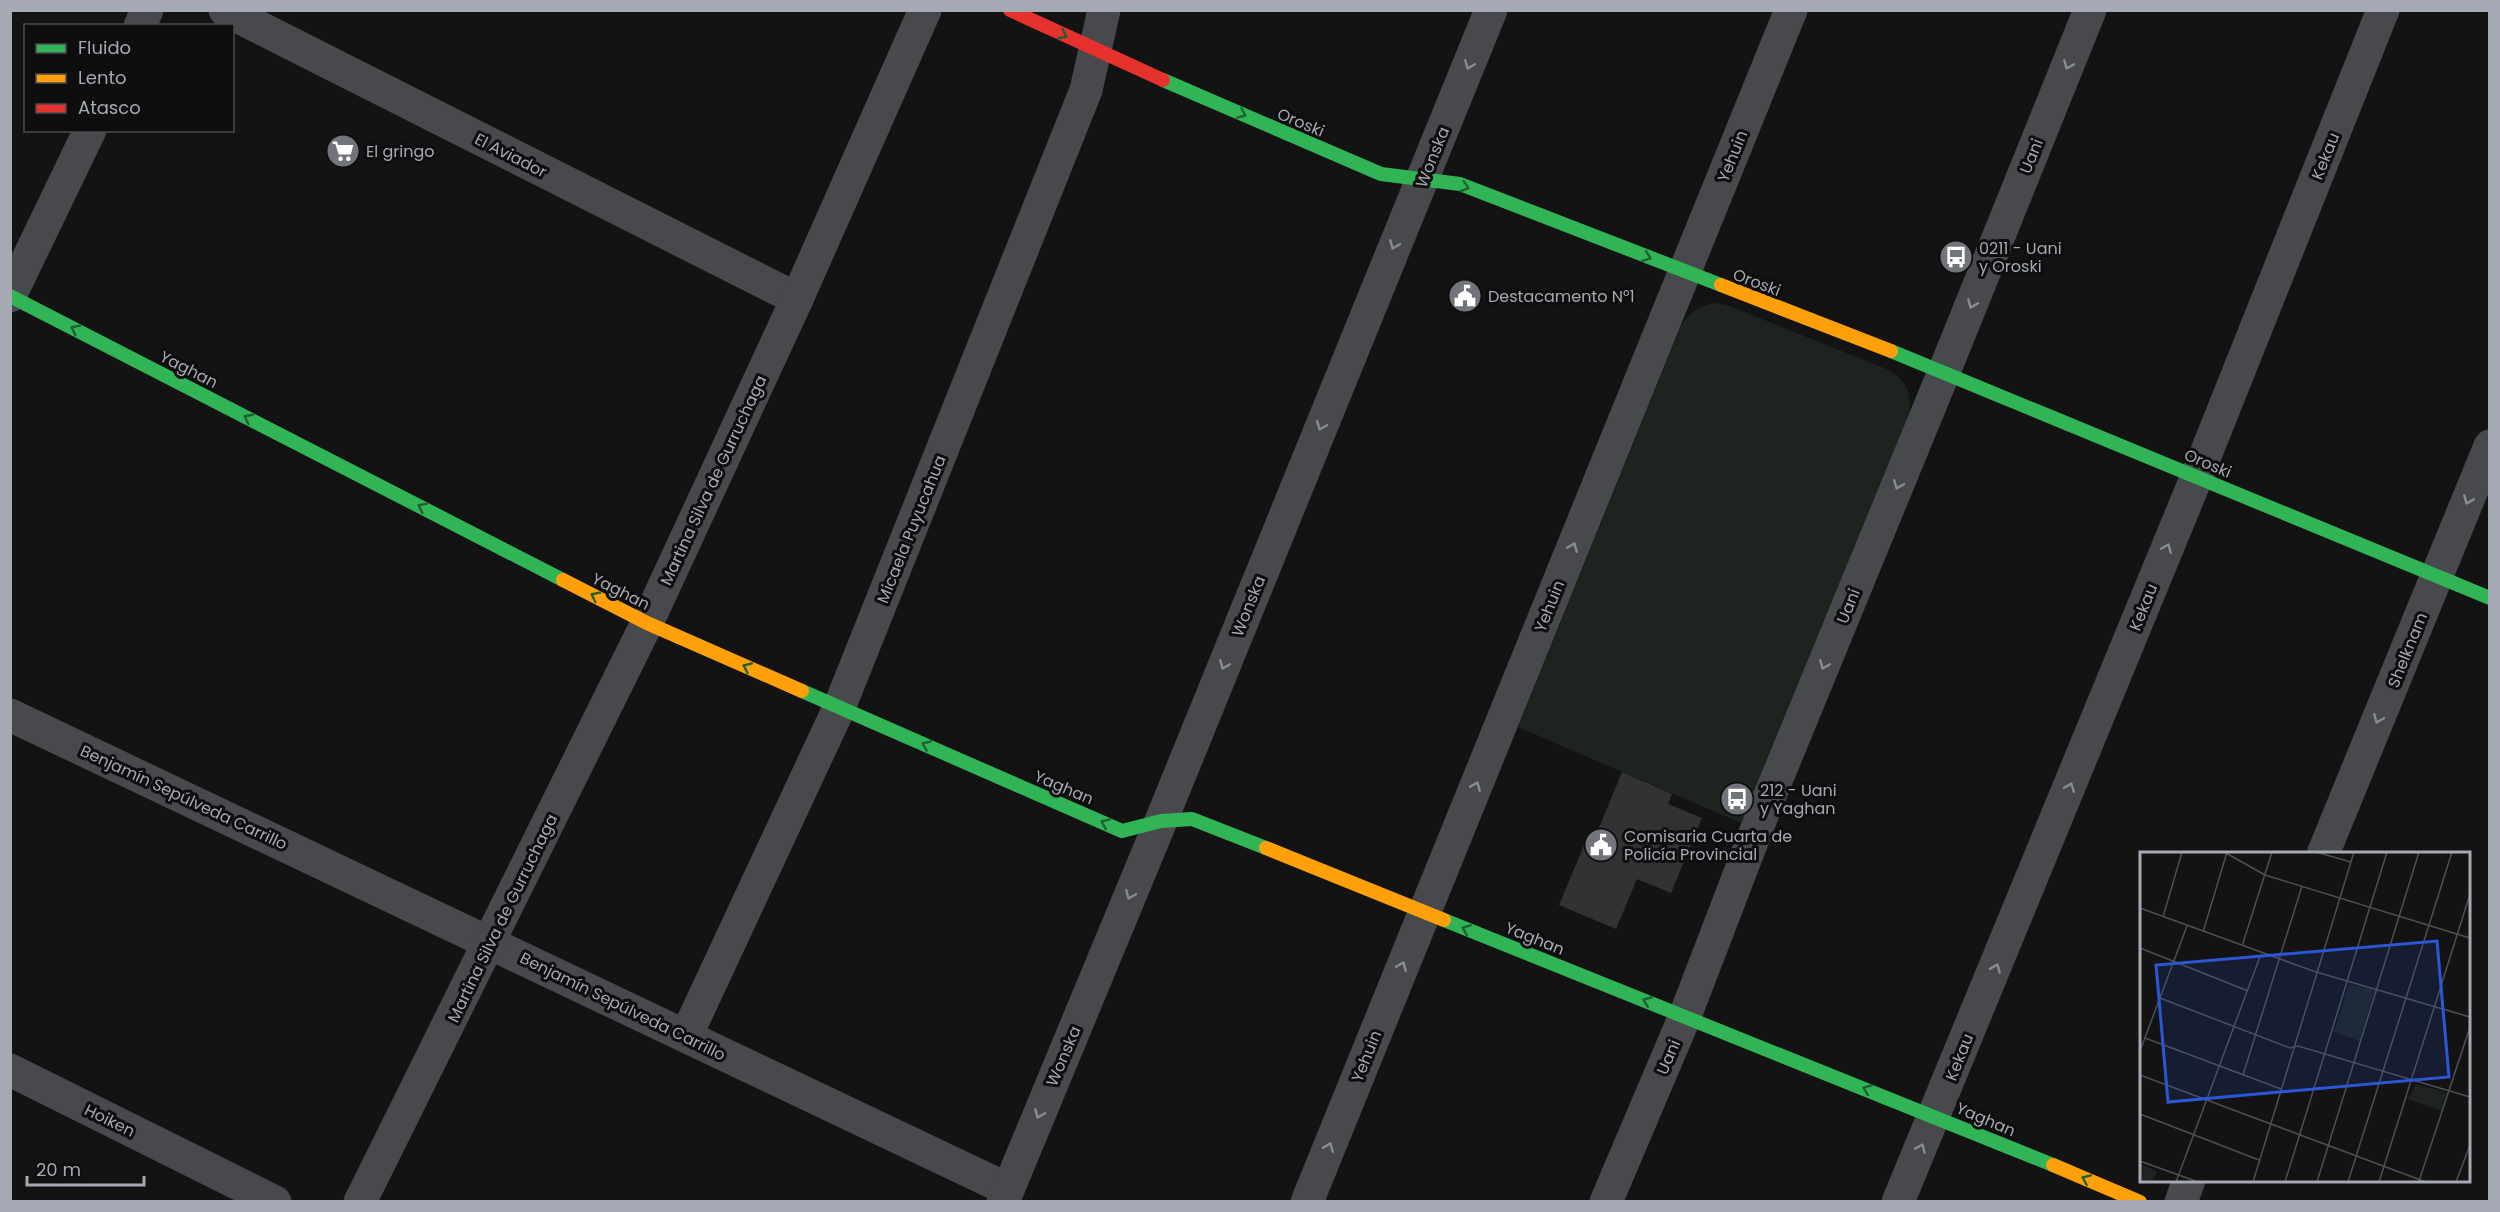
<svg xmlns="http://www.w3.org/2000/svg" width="2500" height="1212" font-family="Poppins,sans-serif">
  <rect width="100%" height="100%" fill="#131314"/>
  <!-- green -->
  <path fill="#1d231e" d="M1714,303L1727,305L1889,370C1907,381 1912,393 1909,414L1741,823L1518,727L1682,324C1691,311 1699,306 1714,303Z"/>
  <!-- building -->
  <path fill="#323234" d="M1622,772L1672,794L1668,804L1702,818L1671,893L1637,879L1616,929L1559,905L1589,833L1596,835Z"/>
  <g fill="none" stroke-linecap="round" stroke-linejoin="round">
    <!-- street -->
    <g stroke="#48494c" stroke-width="33">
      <path d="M225,10L797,299"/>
      <path d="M140,26L147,10"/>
      <path d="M10,296L90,130"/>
      <path d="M10,715L1007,1189"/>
      <path d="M2323,854L2490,446"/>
      <path d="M686,1036L839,708L1086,90L1104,10"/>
      <path d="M10,1070L275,1202"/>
      <path d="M360,1202L647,623L797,299L925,10"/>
      <path d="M1003,1202L1161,821L1491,10"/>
      <path d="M1307,1202L1791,10"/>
      <path d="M1606,1202L1685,1016L1766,805L1944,372L2090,10"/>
      <path d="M1898,1202L2197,476L2383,10"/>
      <path d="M2181,1202L2189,1180"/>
    </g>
    <!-- fast -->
    <g stroke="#30b455" stroke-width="14">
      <path d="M1163,80L1381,174L1460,184L1721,285"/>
      <path d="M10,296L563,580"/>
      <path d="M1891,351L2490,598"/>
      <path d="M802,691L1122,831L1161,821L1192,819L1266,848"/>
      <path d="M1444,920L2053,1165"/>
    </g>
    <!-- slow -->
    <g stroke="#ff9f0a" stroke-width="14">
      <path d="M1721,285L1891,351"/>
      <path d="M563,580L647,623L802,691"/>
      <path d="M1266,848L1444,920"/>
      <path d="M2053,1165L2140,1202"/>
    </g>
    <!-- jam -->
    <path stroke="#e5322d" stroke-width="14" d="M1010,10L1163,80"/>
  </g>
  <!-- one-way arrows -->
  <defs><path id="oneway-chevron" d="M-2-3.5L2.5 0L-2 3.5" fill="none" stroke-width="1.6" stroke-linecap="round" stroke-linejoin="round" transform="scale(1.5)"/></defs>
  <g stroke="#1f6132">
    <use href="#oneway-chevron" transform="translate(1063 35) rotate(25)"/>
    <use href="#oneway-chevron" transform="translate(1242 114) rotate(23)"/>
    <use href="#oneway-chevron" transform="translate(1465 187) rotate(17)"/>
    <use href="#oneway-chevron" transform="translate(1647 257) rotate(21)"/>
    <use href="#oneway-chevron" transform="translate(75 329) rotate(-153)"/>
    <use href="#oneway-chevron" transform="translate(248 418) rotate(-153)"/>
    <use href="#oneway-chevron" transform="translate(422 507) rotate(-153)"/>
    <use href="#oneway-chevron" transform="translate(595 596) rotate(-153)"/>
    <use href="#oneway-chevron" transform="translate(747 667) rotate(-156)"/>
    <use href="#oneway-chevron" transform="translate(926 745) rotate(-157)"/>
    <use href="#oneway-chevron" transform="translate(1105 823) rotate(-157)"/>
    <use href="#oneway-chevron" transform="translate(1466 929) rotate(-158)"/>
    <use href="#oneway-chevron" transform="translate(1647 1001) rotate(-158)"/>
    <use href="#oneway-chevron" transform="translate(1867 1089) rotate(-158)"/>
    <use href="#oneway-chevron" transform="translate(2086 1179) rotate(-157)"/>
  </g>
  <g stroke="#898c94">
    <use href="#oneway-chevron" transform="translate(1469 65) rotate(112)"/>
    <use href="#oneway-chevron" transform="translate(2068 65) rotate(112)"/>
    <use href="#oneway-chevron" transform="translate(1394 245) rotate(113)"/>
    <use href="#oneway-chevron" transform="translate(1972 304) rotate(112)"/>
    <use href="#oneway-chevron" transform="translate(1321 426) rotate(112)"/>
    <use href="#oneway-chevron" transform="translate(1898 485) rotate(112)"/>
    <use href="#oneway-chevron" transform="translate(2468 500) rotate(112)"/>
    <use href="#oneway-chevron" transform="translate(1573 547) rotate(-68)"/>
    <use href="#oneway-chevron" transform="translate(2167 548) rotate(-68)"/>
    <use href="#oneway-chevron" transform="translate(1224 665) rotate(112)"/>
    <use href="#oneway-chevron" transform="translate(1824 665) rotate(112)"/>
    <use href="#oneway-chevron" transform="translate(2378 719) rotate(112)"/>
    <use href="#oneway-chevron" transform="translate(1476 786) rotate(-68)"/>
    <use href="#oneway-chevron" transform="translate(2070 787) rotate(-68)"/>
    <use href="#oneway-chevron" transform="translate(1130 895) rotate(113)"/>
    <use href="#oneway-chevron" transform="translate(1402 966) rotate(-68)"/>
    <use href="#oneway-chevron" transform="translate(1996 968) rotate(-68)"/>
    <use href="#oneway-chevron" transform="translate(1039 1114) rotate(113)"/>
    <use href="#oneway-chevron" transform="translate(1329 1147) rotate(-68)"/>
    <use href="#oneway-chevron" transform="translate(1921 1148) rotate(-67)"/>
  </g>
  <!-- icons -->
  <defs>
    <g id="supermarket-disc" transform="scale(1.725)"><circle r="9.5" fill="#72747b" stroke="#0e0e0f"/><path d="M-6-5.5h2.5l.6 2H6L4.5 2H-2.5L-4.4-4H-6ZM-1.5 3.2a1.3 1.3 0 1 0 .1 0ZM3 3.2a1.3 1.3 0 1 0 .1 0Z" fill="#fff"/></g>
    <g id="bus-disc" transform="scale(1.725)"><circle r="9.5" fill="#72747b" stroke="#0e0e0f"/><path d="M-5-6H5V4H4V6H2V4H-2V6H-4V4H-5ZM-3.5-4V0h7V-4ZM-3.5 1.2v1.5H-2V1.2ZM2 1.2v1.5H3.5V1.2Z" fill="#fff"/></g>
    <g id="civic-disc" transform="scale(1.725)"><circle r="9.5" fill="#72747b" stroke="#0e0e0f"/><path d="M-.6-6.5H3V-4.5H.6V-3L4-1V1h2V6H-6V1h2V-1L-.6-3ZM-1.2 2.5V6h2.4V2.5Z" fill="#fff"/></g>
  </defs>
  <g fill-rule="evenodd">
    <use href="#supermarket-disc" x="343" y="151"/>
    <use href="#bus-disc" x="1956" y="257"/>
    <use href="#civic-disc" x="1465" y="296"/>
    <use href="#bus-disc" x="1737" y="799"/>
    <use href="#civic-disc" x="1601" y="845"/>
  </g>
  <g text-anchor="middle" stroke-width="6" stroke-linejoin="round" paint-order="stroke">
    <!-- street labels -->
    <g font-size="16" fill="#a5a9b3" stroke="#0e0e0f">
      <text transform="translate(1301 122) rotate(23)" y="6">Oroski</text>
      <text transform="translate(511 155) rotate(27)" y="6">El Aviador</text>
      <text transform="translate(1732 156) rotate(-68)" y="6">Yehuin</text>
      <text transform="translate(2031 156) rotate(-68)" y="6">Uani</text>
      <text transform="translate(2325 156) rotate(-68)" y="6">Kekau</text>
      <text transform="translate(1432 157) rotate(-68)" y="6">Wonska</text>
      <text transform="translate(1757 282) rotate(21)" y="6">Oroski</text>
      <text transform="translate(189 369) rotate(27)" y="6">Yaghan</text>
      <text transform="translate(2208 463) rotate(23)" y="6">Oroski</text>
      <text transform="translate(713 480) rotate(-65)" y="6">Martina Silva de Gurruchaga</text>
      <text transform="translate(911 529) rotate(-68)" y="6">Micaela Puyucahua</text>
      <text transform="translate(621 591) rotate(27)" y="6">Yaghan</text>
      <text transform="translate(1248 606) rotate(-68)" y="6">Wonska</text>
      <text transform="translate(1549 606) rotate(-68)" y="6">Yehuin</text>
      <text transform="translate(1848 606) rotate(-68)" y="6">Uani</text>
      <text transform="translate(2143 607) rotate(-68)" y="6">Kekau</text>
      <text transform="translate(2407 650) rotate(-68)" y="6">Shelknam</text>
      <text transform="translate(1064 787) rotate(23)" y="6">Yaghan</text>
      <text transform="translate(184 797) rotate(25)" y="6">Benjamín Sepúlveda Carrillo</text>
      <text transform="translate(502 918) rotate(-64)" y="6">Martina Silva de Gurruchaga</text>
      <text transform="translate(1535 938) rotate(22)" y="6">Yaghan</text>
      <text transform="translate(623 1006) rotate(26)" y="6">Benjamín Sepúlveda Carrillo</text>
      <text transform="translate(1063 1056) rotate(-67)" y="6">Wonska</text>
      <text transform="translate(1366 1056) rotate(-68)" y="6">Yehuin</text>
      <text transform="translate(1668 1057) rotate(-67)" y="6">Uani</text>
      <text transform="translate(1959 1057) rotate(-68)" y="6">Kekau</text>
      <text transform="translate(1986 1119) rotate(23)" y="6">Yaghan</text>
      <text transform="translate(110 1120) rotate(26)" y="6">Hoiken</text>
    </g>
    <!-- poi labels -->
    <g font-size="16" fill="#a5a9b3" stroke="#0e0e0f" text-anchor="start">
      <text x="366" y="157">El gringo</text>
      <text x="1979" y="254">0211 - Uani<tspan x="1979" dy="18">y Oroski</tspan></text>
      <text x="1488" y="302">Destacamento N°1</text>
      <text x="1760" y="796">212 - Uani<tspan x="1760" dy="18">y Yaghan</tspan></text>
      <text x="1624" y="842">Comisaria Cuarta de<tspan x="1624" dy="18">Policía Provincial</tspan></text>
    </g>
  </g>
  <!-- overview -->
  <g transform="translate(2140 852)">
    <rect width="330" height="330" fill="#131314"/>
    <path d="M209,132L234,138L220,189L194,180ZM276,232L307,241L302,259L268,247ZM0,312L17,319L12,330H0Z" fill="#1d231e"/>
    <path fill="none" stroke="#4d4f54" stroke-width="1.5" d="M84,0L125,23L330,86M176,0L211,10M0,56L173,119L330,165M23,65L42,0M63,80L87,0M102,94L132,0M0,96L108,139M20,146L150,196L158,194L330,245M5,186L141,237M0,199L47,74M0,223L286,330M103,223L162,34M0,262L119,308M0,309L58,330M279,329L330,175M36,330L121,102M113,330L214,0M145,330L247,0M177,330L279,0M208,330L312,0M239,330L330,42M316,330L330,293"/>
    <path fill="#2b57d4" fill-opacity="0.15" stroke="#2b57d4" stroke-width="3" d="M297,89L309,225L28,250L16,113Z"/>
    <rect width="330" height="330" fill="none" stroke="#a5a9b3" stroke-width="3"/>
  </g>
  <!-- border -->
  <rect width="2500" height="1212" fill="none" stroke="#a5a9b3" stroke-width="24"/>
  <!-- legend -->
  <rect x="24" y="24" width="210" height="108" fill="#0e0e0f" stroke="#4a4c51" stroke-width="1.5"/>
  <rect x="36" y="44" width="30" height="9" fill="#30b455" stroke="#4a4c51" stroke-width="1.5"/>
  <text x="78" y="54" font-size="18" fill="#a5a9b3">Fluido</text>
  <rect x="36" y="74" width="30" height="9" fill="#ff9f0a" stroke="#4a4c51" stroke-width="1.5"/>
  <text x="78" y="84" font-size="18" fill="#a5a9b3">Lento</text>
  <rect x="36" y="104" width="30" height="9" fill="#e5322d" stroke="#4a4c51" stroke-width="1.5"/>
  <text x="78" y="114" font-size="18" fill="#a5a9b3">Atasco</text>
  <!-- scale -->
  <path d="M27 1176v9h117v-9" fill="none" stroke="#a5a9b3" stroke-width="3"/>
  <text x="36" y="1176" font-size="18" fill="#a5a9b3" stroke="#0e0e0f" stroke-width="4.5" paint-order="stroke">20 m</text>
</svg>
